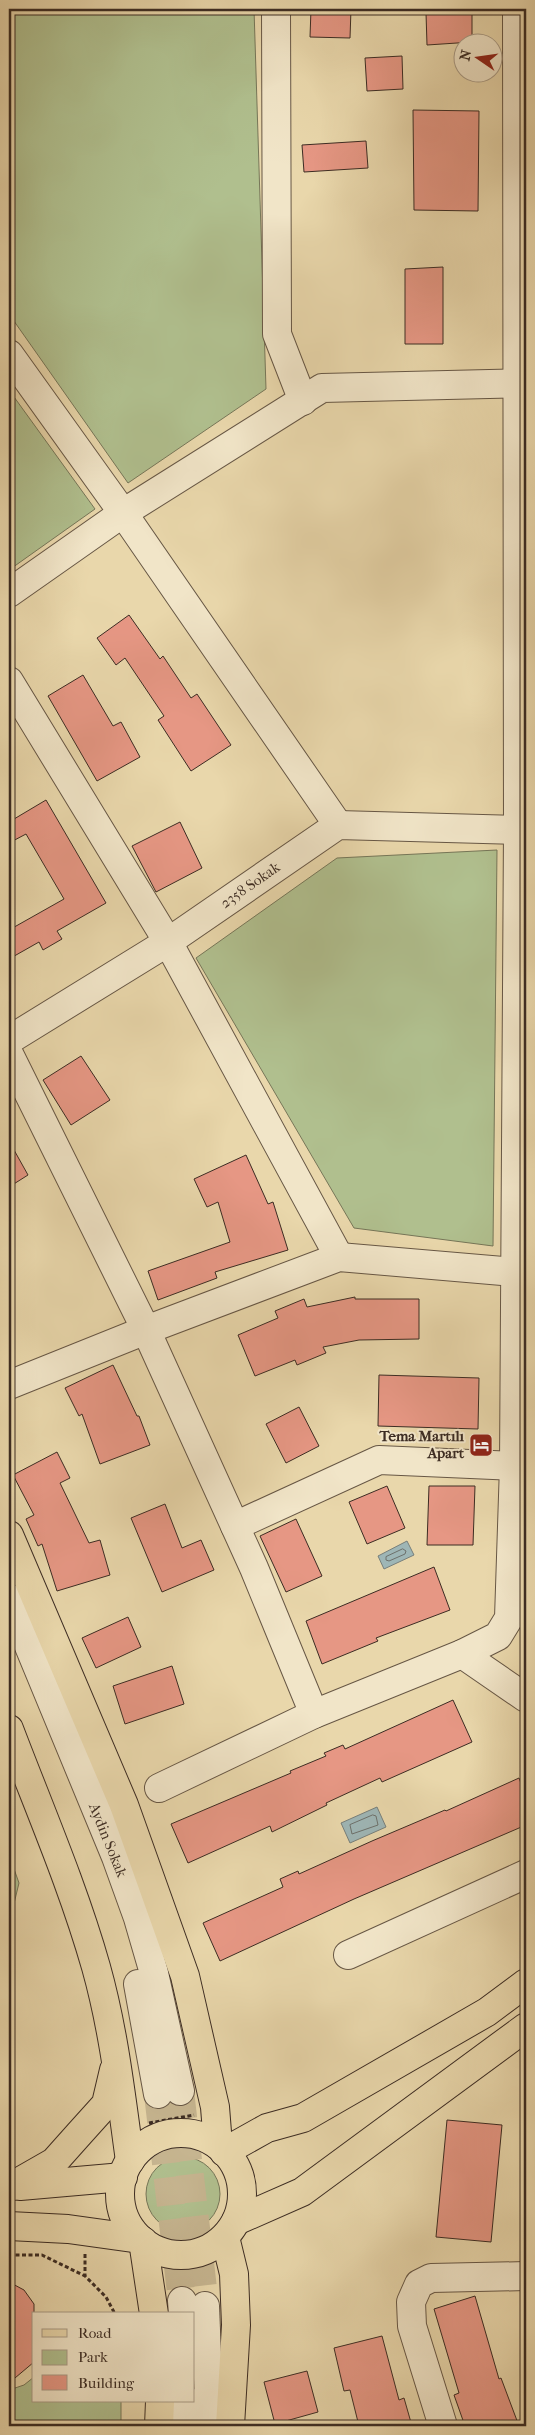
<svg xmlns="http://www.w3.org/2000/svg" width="535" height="2435" font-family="'IM FELL French Canon',serif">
  <rect width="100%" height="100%" fill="#e9d7ab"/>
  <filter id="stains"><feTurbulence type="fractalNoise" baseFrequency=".004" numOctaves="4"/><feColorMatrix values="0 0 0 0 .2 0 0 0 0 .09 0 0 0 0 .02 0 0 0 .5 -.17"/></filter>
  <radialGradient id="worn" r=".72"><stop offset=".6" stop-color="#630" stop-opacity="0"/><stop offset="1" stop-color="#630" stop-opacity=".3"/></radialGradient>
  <!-- green -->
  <g fill="#b0bf8e" stroke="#767658">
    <path d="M9,9H254L266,389L128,483L9,314Z"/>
    <path d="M9,390L95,509L9,570Z"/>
    <path d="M497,850L493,1246L354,1228L196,958L337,858Z"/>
    <path d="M9,1855L19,1883L9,1924Z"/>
    <circle cx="183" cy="2194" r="37"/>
    <path d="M34,2377V2401H121V2426H9V2390L24,2385Z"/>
  </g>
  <!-- water -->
  <g fill="#9eb6b6" stroke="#777f7b">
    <path d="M407,1541L414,1555L384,1569L378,1556Z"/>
    <path d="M377,1807L386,1827L350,1843L341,1823Z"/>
  </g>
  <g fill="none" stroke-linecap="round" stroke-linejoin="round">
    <!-- shore -->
    <g stroke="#6d716c" stroke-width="1">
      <path d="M403,1549L406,1551L405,1554L389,1561L386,1560V1557Z"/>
      <path d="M373,1815L376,1816L378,1825L352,1834L350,1825Z"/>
    </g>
  </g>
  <!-- building -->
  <g fill="#e69784" stroke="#3c2c23">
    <path d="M311,9H351L350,38L310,37Z"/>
    <path d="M472,12V42L427,45L426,13Z"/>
    <path d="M402,56L403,89L367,91L365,58Z"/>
    <path d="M413,110L479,111L478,211L414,210Z"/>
    <path d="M366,141L368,168L304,172L302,145Z"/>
    <path d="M443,267V344H405V269Z"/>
    <path d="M129,615L160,659L163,656L191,698L197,694L231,745L191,771L158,720L164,716L125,658L116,665L97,638Z"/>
    <path d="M83,675L113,726L121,722L140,757L97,781L48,696Z"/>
    <path d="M46,800L106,903L57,931L62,939L43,950L39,942L9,959V930L64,899L26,834L9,843V822Z"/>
    <path d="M180,822L202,868L156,892L132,846Z"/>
    <path d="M81,1056L110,1100L71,1125L43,1080Z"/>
    <path d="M9,1141L28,1175L9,1187Z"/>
    <path d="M246,1155L268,1204L273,1202L288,1250L215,1272L217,1278L158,1300L148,1271L230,1242L218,1202L207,1207L194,1179Z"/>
    <path d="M355,1297V1299H419V1339L359,1340L323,1347L326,1353L297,1365L295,1360L255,1376L238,1335L278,1318L275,1311L304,1299L307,1307Z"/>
    <path d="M113,1365L137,1416H139L150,1445L100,1464L82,1414L79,1416L65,1388Z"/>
    <path d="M379,1375L479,1378L478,1429L378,1426Z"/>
    <path d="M299,1407L319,1446L286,1463L266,1424Z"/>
    <path d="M57,1452L70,1478L60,1483L89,1543L100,1540L110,1575L57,1591L42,1544L38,1546L26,1519L34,1515L13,1475Z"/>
    <path d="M387,1486L405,1528L367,1544L349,1502Z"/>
    <path d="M429,1486H475L473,1545H427Z"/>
    <path d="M165,1504L182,1548L201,1540L214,1570L162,1592L131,1518Z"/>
    <path d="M296,1519L322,1576L286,1592L260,1536Z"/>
    <path d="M434,1567L450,1610L376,1638L378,1641L322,1664L306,1621Z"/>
    <path d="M128,1617L141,1647L96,1668L82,1638Z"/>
    <path d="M172,1666L184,1704L125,1724L113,1686Z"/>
    <path d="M453,1700L472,1742L382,1782L380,1778L326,1803L327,1805L272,1832L270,1826L188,1863L171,1824L291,1773L290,1771L326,1756L324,1753L343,1745L345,1749Z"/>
    <path d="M519,1778L526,1796V1825L354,1899L220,1961L203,1923L283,1887L280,1879L298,1871L299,1874L372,1841L445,1810L446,1811Z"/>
    <path d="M447,2120L502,2125L491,2242L436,2237Z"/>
    <path d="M9,2282L24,2290L34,2304V2362L9,2383Z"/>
    <path d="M475,2296L499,2379L501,2378L519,2426H465L454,2395L459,2393L434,2309Z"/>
    <path d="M382,2336L399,2400L404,2398L412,2426H359L350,2390L344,2391L334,2348Z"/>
    <path d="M307,2371L318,2412L275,2424L264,2382Z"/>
  </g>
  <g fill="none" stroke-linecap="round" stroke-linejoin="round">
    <!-- minor-tunnel -->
    <g stroke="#c6b590" stroke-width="28" stroke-dasharray="28 14" stroke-linecap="butt">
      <path d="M180,2091L205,2306"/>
      <path d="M158,2094L182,2301"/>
    </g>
    <!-- minor casing -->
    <g stroke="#675745" stroke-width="30">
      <g id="minor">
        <path d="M276,9L277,334L303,401"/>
        <path d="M9,354L123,513L338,825"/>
        <path d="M9,593L123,513L322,388L526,383"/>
        <path d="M9,681L168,942L339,1257"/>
        <path d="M9,1040L168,942L338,825L518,830"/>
        <path d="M9,1054L146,1330L254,1568L314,1714"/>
        <path d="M9,1385L146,1330L339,1257L526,1273"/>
        <path d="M235,1526L379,1460L514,1466"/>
        <path d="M9,1598L116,1857L138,1918L154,1973L180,2091"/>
        <path d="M462,1654L526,1698"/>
        <path d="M159,1788L314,1714L462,1654L498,1636L509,1618L514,1466L518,830L517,9"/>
        <path d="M348,1955L526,1874"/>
        <path d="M138,1984L158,2094"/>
        <path d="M182,2301L183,2314"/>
        <path d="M205,2306L210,2426"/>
        <path d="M185,2426L187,2401"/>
        <path d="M443,2426L412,2326L411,2302L419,2284L431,2278L526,2276"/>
      </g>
    </g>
    <!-- major casing -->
    <g stroke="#3c2c23" stroke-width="30">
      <g id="major">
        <path d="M9,1535L124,1805L185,1976L215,2107L218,2145"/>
        <path d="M9,1729C39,1808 73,1886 96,1967C114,2031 121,2096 130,2161"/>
        <circle cx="181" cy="2194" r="61"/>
        <path d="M224,2152L267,2128L303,2118L487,2012L526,1983"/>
        <path d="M12,2186L54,2162L79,2134L106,2104L114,2070"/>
        <path d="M20,2186L123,2177"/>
        <path d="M236,2221L302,2192L526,2027"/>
        <path d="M9,2226L68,2229L140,2239"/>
        <path d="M225,2237L234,2274L236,2325L230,2426"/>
        <path d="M143,2241L154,2314"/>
        <path d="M159,2426L160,2401"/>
      </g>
    </g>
    <!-- path -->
    <g stroke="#3c2c23" stroke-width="3" stroke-dasharray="4 2.5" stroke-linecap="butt">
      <path d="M149,2123L194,2115"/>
      <path d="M85,2254V2276L106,2297L115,2314"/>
      <path d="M9,2255H42L85,2276"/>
    </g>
    <!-- minor -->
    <use href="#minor" stroke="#f1e5c8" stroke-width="28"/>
    <!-- major -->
    <use href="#major" stroke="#e9d7ab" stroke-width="28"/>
  </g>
  <!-- icons -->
  <defs>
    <g id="hotel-square" transform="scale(1.25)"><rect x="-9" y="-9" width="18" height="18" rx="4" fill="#8f2418" stroke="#f1e5c8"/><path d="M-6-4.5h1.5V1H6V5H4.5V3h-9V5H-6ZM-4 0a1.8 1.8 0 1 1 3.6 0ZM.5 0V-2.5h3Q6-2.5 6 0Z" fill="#fff"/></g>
  </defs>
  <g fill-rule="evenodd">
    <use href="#hotel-square" x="481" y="1445"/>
  </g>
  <g text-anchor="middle" stroke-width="4" stroke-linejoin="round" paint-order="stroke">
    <!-- street labels -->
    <g font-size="15" fill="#3c2c23" stroke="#f1e5c8">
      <text transform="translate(250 885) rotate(-35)" y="5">2358 Sokak</text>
      <text transform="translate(108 1840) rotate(68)" y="5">Aydin Sokak</text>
    </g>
    <!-- poi labels -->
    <g font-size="15" font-weight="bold" fill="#3c2c23" stroke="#f1e5c8" text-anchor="end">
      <text x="464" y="1441">Tema Martılı<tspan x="464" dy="17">Apart</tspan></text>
    </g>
  </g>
  <!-- margin -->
  <rect width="535" height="2435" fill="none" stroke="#e9d7ab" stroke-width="30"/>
  <rect x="10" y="10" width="515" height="2415" fill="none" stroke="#3c2c23" stroke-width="2.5"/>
  <rect x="15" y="15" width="505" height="2405" fill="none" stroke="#3c2c23"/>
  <!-- legend -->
  <rect x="32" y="2312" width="162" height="90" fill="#f1e5c8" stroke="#a99b86"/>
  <rect x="42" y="2329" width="25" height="8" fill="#e9d7ab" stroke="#a99b86"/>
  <text x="78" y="2338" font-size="15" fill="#3c2c23">Road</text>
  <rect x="42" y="2350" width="25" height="15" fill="#b0bf8e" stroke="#a99b86"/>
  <text x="78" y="2362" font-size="15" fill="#3c2c23">Park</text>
  <rect x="42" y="2375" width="25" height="15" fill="#e69784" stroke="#a99b86"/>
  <text x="78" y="2388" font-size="15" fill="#3c2c23">Building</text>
  <!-- north arrow -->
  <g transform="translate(478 58) rotate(283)"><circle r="24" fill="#f1e5c8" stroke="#a99b86"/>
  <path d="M0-4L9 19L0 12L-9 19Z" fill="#8f2418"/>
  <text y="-8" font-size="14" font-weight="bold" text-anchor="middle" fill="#3c2c23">N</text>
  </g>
  <rect width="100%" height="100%" filter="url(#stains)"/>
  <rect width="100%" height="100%" fill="url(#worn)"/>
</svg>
